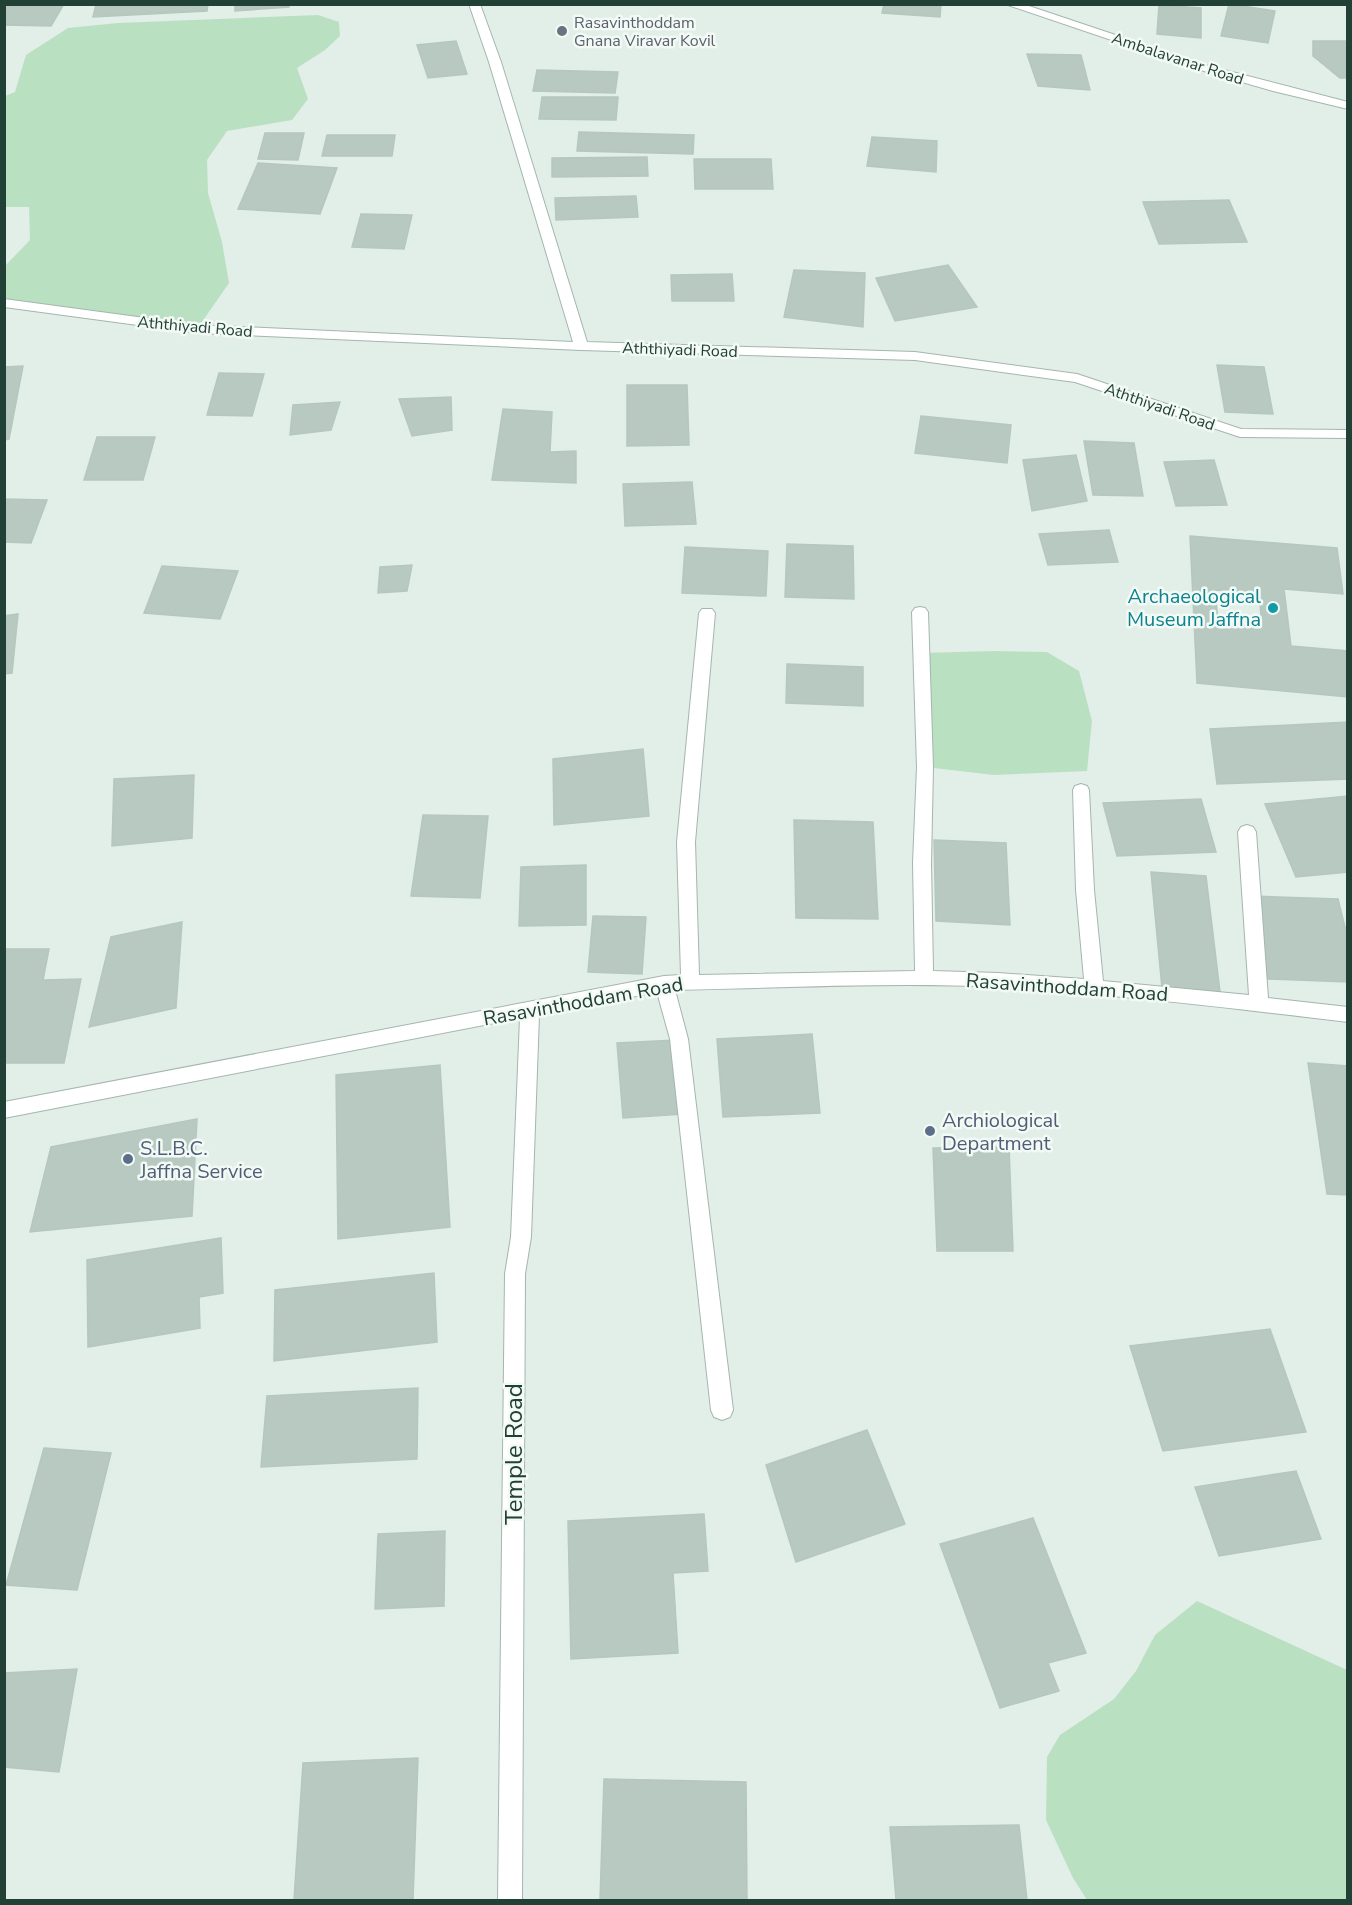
<svg xmlns="http://www.w3.org/2000/svg" width="1352" height="1905" font-family="'Nunito Sans',sans-serif">
  <rect width="100%" height="100%" fill="#e2eee8"/>
  <!-- green -->
  <g fill="#bae0c2">
    <path d="M318,15L339,22L340,36L325,50L297,68L308,99L292,120L227,131L207,160L208,193L222,242L229,283L197,329L5,303L4,267L30,240L29,207H4L5,96L15,92L26,55L68,28L118,23Z"/>
    <path d="M995,651L1047,652L1079,671L1092,721L1087,771L994,775L925,767L922,653Z"/>
    <path d="M1197,1601L1347,1670V1900H1087L1073,1878L1046,1820L1047,1757L1060,1735L1114,1699L1136,1671L1155,1635Z"/>
  </g>
  <!-- building -->
  <g fill="#b7c9c1" stroke="#b4c8bf" stroke-width="1.5" fill-rule="evenodd">
    <path d="M4,4H64L51,26L4,25Z"/>
    <path d="M96,4H208L207,11L93,17Z"/>
    <path d="M235,4H289V7L235,11Z"/>
    <path d="M884,4H941L940,17L882,13Z"/>
    <path d="M1229,4L1275,11L1268,43L1221,36Z"/>
    <path d="M1159,5L1201,8V38L1157,34Z"/>
    <path d="M456,41L467,74L428,78L417,45Z"/>
    <path d="M1313,41H1348V78H1340L1313,56Z"/>
    <path d="M1027,54L1081,55L1090,90L1038,86Z"/>
    <path d="M537,70L618,72L615,93L533,91Z"/>
    <path d="M542,97H618L616,120L539,119Z"/>
    <path d="M579,132L694,135L693,154L577,151Z"/>
    <path d="M265,133H304L298,160L258,159Z"/>
    <path d="M327,135H395L392,156H322Z"/>
    <path d="M872,137L937,141L936,172L867,166Z"/>
    <path d="M647,157L648,176L552,177V158Z"/>
    <path d="M694,159H771L773,189H695Z"/>
    <path d="M258,163L337,168L320,214L238,209Z"/>
    <path d="M636,196L638,217L556,220L555,198Z"/>
    <path d="M1229,200L1247,242L1159,244L1143,202Z"/>
    <path d="M361,214L412,215L404,249L352,247Z"/>
    <path d="M948,265L977,307L895,321L876,278Z"/>
    <path d="M794,270L865,273L863,327L784,317Z"/>
    <path d="M732,274L734,301H672L671,275Z"/>
    <path d="M1217,365L1264,367L1273,414L1225,412Z"/>
    <path d="M23,366L9,439L4,440V367Z"/>
    <path d="M219,373L264,374L252,416L207,415Z"/>
    <path d="M627,385H687L689,445L627,446Z"/>
    <path d="M451,397L452,430L412,436L399,399Z"/>
    <path d="M340,402L331,430L290,435L293,405Z"/>
    <path d="M503,409L552,412L550,452L576,451V483L492,480Z"/>
    <path d="M921,416L1011,425L1007,463L915,453Z"/>
    <path d="M97,437H155L143,480H84Z"/>
    <path d="M1084,441L1134,443L1143,496L1093,495Z"/>
    <path d="M1076,455L1087,501L1032,511L1023,460Z"/>
    <path d="M1214,460L1227,505L1176,506L1164,462Z"/>
    <path d="M692,482L696,524L625,526L623,484Z"/>
    <path d="M4,499L47,500L31,543L4,542Z"/>
    <path d="M1109,530L1118,562L1048,565L1039,534Z"/>
    <path d="M1190,536L1337,548L1343,594L1284,589L1291,646L1348,651V697L1197,683ZM1215,590L1259,593L1262,626L1218,622Z"/>
    <path d="M787,544L853,546L854,599L785,597Z"/>
    <path d="M685,547L768,551L766,596L682,593Z"/>
    <path d="M412,565L407,591L378,593L380,567Z"/>
    <path d="M162,566L238,571L220,619L144,613Z"/>
    <path d="M18,614L12,673L4,674V616Z"/>
    <path d="M787,664L863,667V706L786,703Z"/>
    <path d="M1348,722V779L1217,784L1210,729Z"/>
    <path d="M643,749L649,816L554,825L553,759Z"/>
    <path d="M194,775L192,838L112,846L114,779Z"/>
    <path d="M1348,796V872L1296,877L1265,804Z"/>
    <path d="M1201,799L1216,852L1117,856L1103,803Z"/>
    <path d="M423,815L488,816L480,898L411,896Z"/>
    <path d="M794,820L873,822L878,919L796,918Z"/>
    <path d="M934,840L1006,843L1010,925L936,921Z"/>
    <path d="M586,865V925L519,926L521,867Z"/>
    <path d="M1151,872L1206,876L1220,992L1162,988Z"/>
    <path d="M1252,896L1338,899L1348,939V982L1268,979Z"/>
    <path d="M593,916L646,917L642,974L588,972Z"/>
    <path d="M182,922L176,1008L89,1027L111,937Z"/>
    <path d="M5,949H49L43,980L81,979L64,1063H4Z"/>
    <path d="M812,1034L820,1113L723,1117L717,1039Z"/>
    <path d="M676,1040L683,1114L623,1118L617,1043Z"/>
    <path d="M1308,1063L1348,1066V1195L1327,1194Z"/>
    <path d="M440,1065L450,1227L338,1239L336,1075Z"/>
    <path d="M197,1119L192,1216L30,1232L51,1147Z"/>
    <path d="M1009,1147L1013,1251H937L933,1148Z"/>
    <path d="M221,1238L223,1293L199,1297L200,1328L88,1347L87,1260Z"/>
    <path d="M434,1273L437,1342L274,1361L275,1290Z"/>
    <path d="M1270,1329L1306,1432L1163,1451L1130,1346Z"/>
    <path d="M418,1388L417,1459L261,1467L267,1396Z"/>
    <path d="M867,1430L905,1524L796,1562L766,1465Z"/>
    <path d="M44,1448L111,1453L77,1590L6,1585Z"/>
    <path d="M1296,1471L1321,1539L1219,1556L1195,1487Z"/>
    <path d="M704,1514L708,1571L673,1573L678,1653L571,1659L568,1521Z"/>
    <path d="M1033,1518L1086,1653L1048,1663L1059,1691L1000,1708L940,1544Z"/>
    <path d="M445,1531L444,1606L375,1609L378,1534Z"/>
    <path d="M77,1669L59,1772L4,1767V1673Z"/>
    <path d="M418,1758L413,1900H294L303,1763Z"/>
    <path d="M604,1779L746,1782L747,1900H600Z"/>
    <path d="M1019,1825L1027,1900H896L890,1827Z"/>
  </g>
  <g fill="none" stroke-linecap="round" stroke-linejoin="round">
    <!-- minor casing -->
    <g stroke="#a4b6af" stroke-width="2">
      <g id="minor">
        <path d="M469,4H480L501,62L587,342L915,352L1077,374L1241,429L1348,430V438L1240,437L1075,382L915,360L581,350L197,333L4,307V299L197,325L573,342L489,62Z"/>
        <path d="M1005,4H1023L1205,65L1348,102V109L1273,91L1197,69Z"/>
        <path d="M920,607L925,608L928,612L933,767L931,863L933,971L998,973L1084,979L1076,890L1073,790L1075,786L1081,784L1087,786L1089,790L1094,890L1103,981L1249,995L1238,832L1241,827L1247,825L1253,827L1256,832L1268,998L1348,1007V1022C1231,1008 1115,994 998,987C891,982 783,988 675,990L688,1039L733,1410L730,1417L722,1420L714,1417L711,1410L670,1039L657,992L539,1015L531,1237L525,1274L522,1900H498L505,1274L511,1237L520,1018L4,1118V1102L664,976L681,975L677,842L699,613L702,609H712L715,613L695,842L699,975L915,971L913,863L917,767L912,612L915,608Z"/>
      </g>
    </g>
    <!-- minor -->
    <use href="#minor" fill="#fff" fill-rule="evenodd"/>
  </g>
  <!-- markers -->
  <circle fill="#6b7280" stroke="#f3faf6" stroke-width="2" cx="562" cy="31" r="6"/>
  <circle fill="#0f9aa8" stroke="#f3faf6" stroke-width="2" cx="1273" cy="608" r="6"/>
  <g fill="#5c6f8a" stroke="#f3faf6" stroke-width="2">
    <circle cx="930" cy="1131" r="6"/>
    <circle cx="128" cy="1159" r="6"/>
  </g>
  <g text-anchor="middle" stroke-width="5" stroke-linejoin="round" paint-order="stroke">
    <!-- far-worship labels -->
    <g font-size="16" fill="#5b616d" stroke="#f3faf6" text-anchor="start">
      <text x="574" y="28">Rasavinthoddam<tspan x="574" dy="18">Gnana Viravar Kovil</tspan></text>
    </g>
    <!-- far-street labels -->
    <g font-size="16" fill="#214036" stroke="#f3faf6">
      <text transform="translate(1178 58) rotate(18)" y="6">Ambalavanar Road</text>
      <text transform="translate(195 326) rotate(5)" y="6">Aththiyadi Road</text>
      <text transform="translate(680 349) rotate(2)" y="6">Aththiyadi Road</text>
      <text transform="translate(1160 406) rotate(19)" y="6">Aththiyadi Road</text>
    </g>
    <!-- culture labels -->
    <g font-size="20" fill="#0d838f" stroke="#f3faf6" text-anchor="end">
      <text x="1261" y="603">Archaeological<tspan x="1261" dy="23">Museum Jaffna</tspan></text>
    </g>
    <!-- street labels -->
    <g font-size="20" fill="#214036" stroke="#f3faf6">
      <text transform="translate(1067 987) rotate(4)" y="7">Rasavinthoddam Road</text>
      <text transform="translate(583 1001) rotate(-10)" y="7">Rasavinthoddam Road</text>
    </g>
    <!-- service labels -->
    <g font-size="20" fill="#4e5e75" stroke="#f3faf6" text-anchor="start">
      <text x="942" y="1127">Archiological<tspan x="942" dy="23">Department</tspan></text>
      <text x="140" y="1155">S.L.B.C.<tspan x="140" dy="23">Jaffna Service</tspan></text>
    </g>
    <!-- near-street labels -->
    <g font-size="24" fill="#214036" stroke="#f3faf6">
      <text transform="translate(514 1454) rotate(-90)" y="8">Temple Road</text>
    </g>
  </g>
  <!-- border -->
  <rect width="1352" height="1905" fill="none" stroke="#214036" stroke-width="12"/>
</svg>
